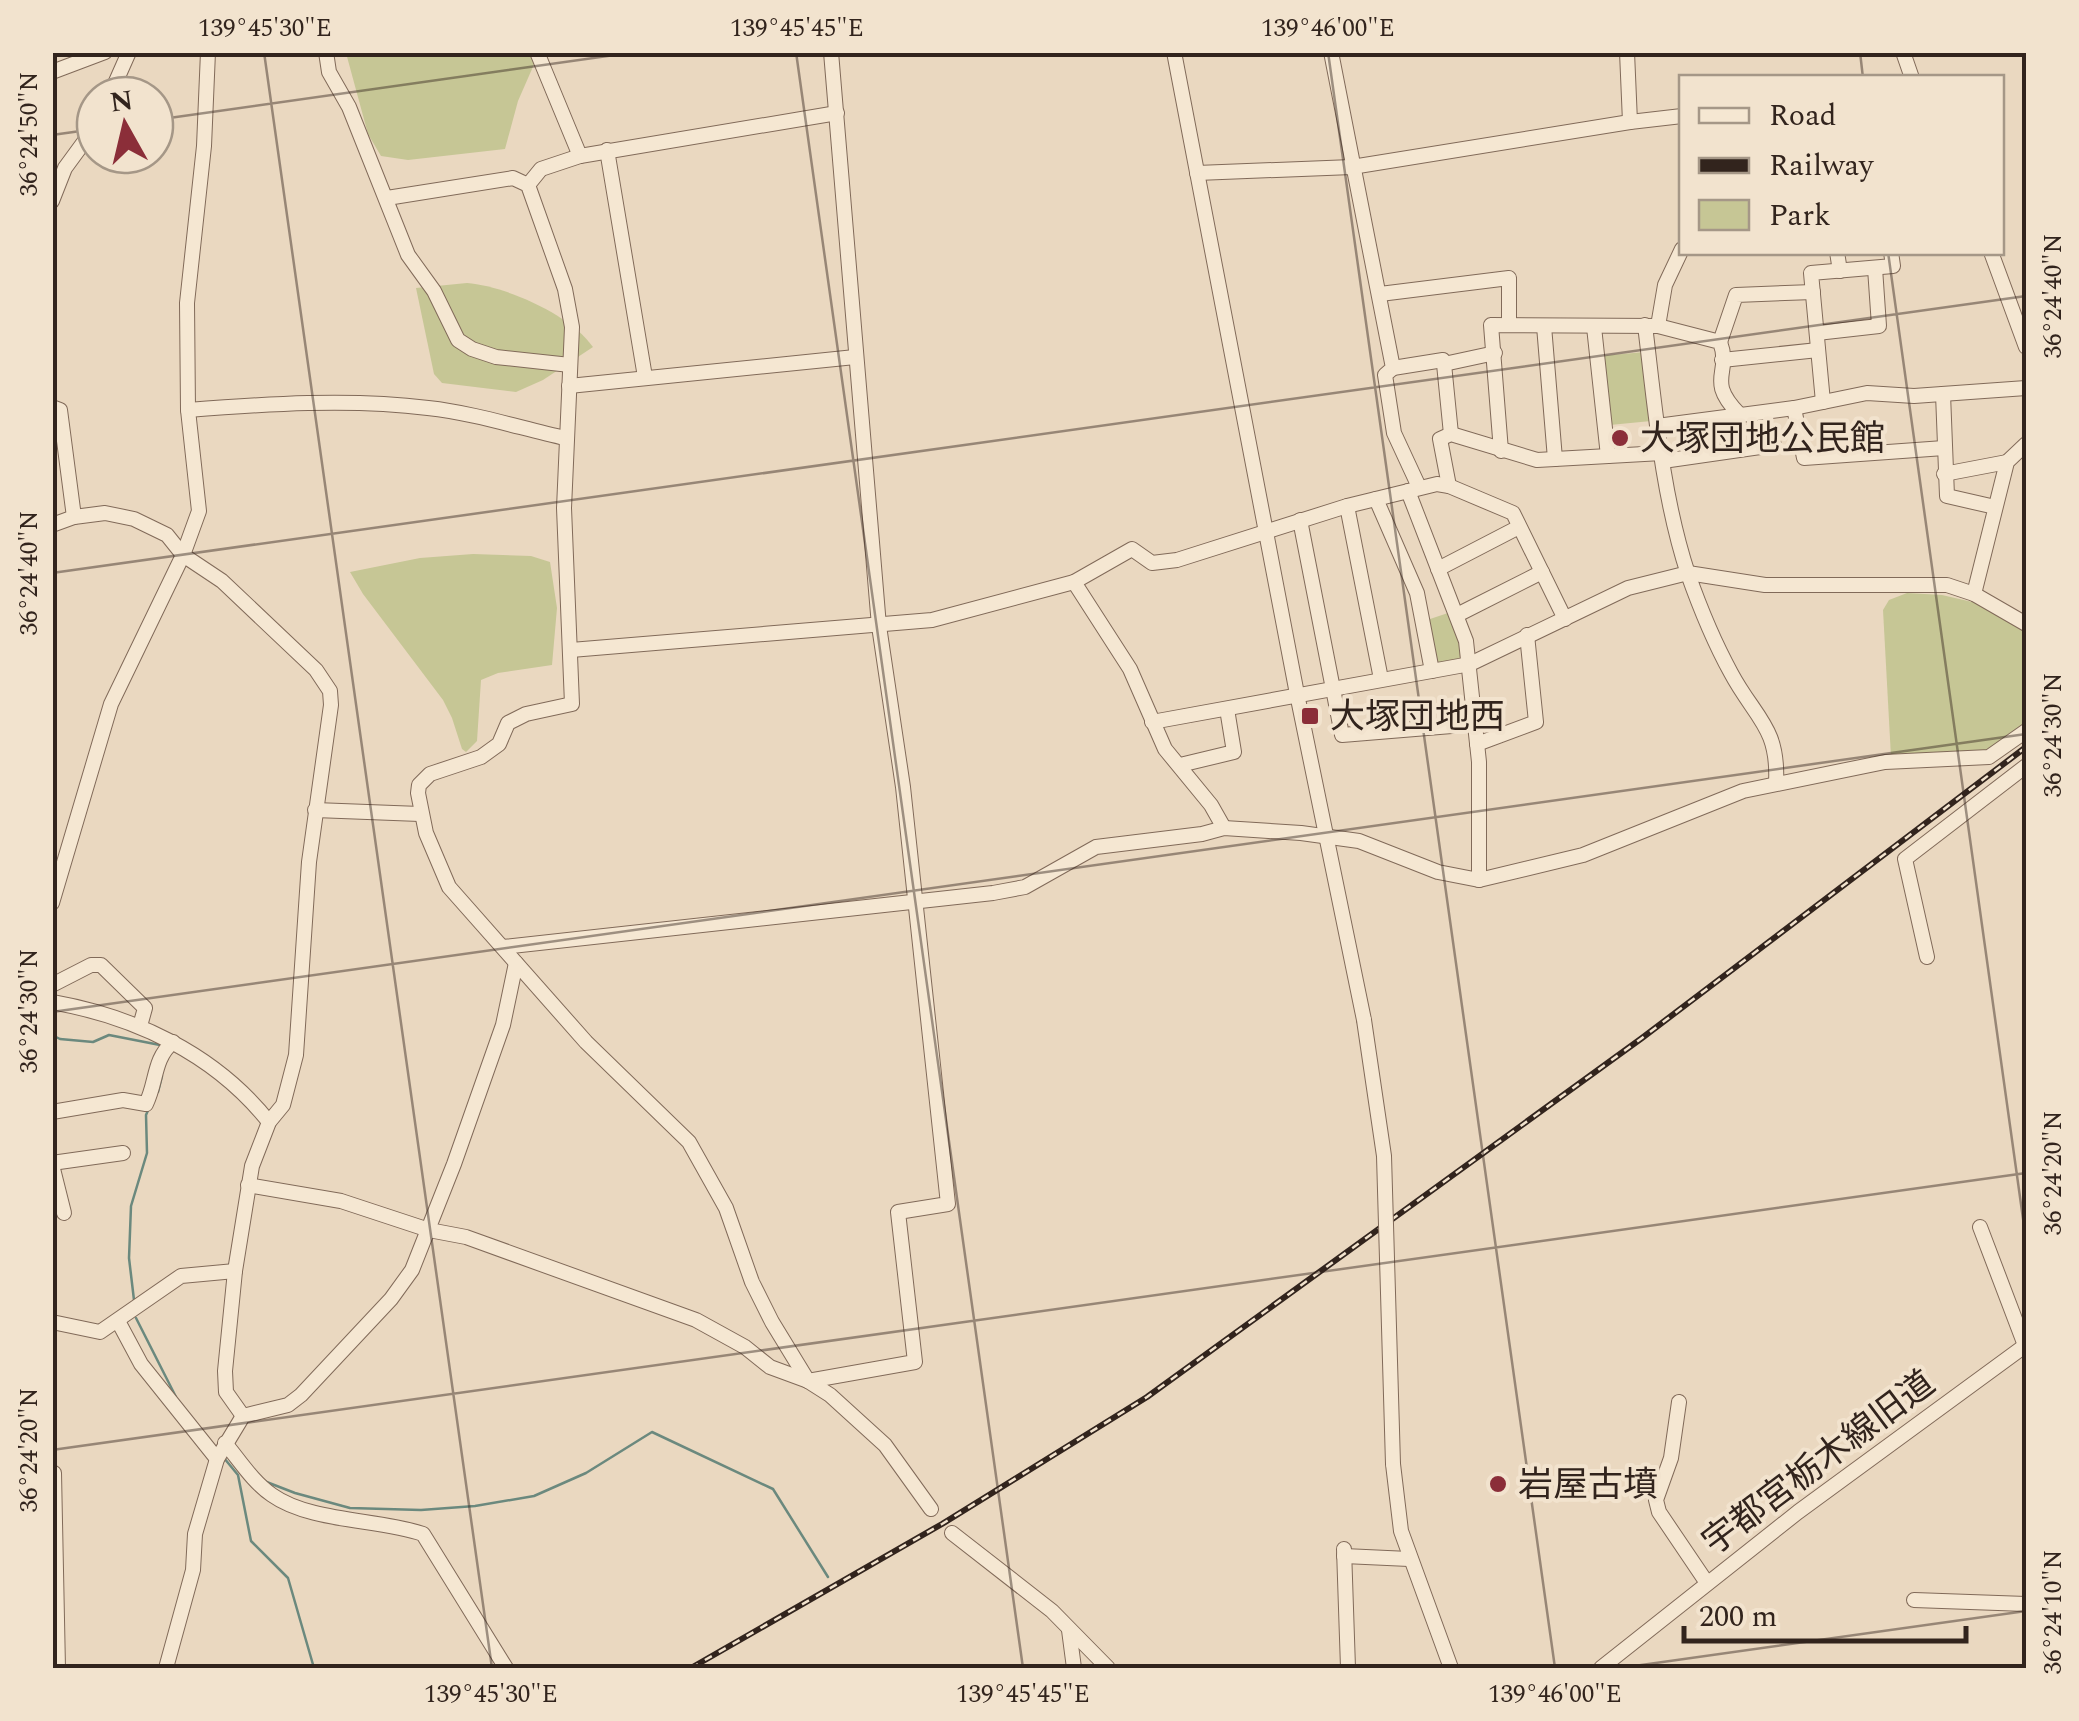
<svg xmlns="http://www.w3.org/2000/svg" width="2079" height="1721" font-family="Spectral,'Noto Sans JP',serif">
  <rect width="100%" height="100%" fill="#ead8c0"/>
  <!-- green -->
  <g fill="#c6c695">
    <path d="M346,53H539L518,101L505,149L408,160L381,156L368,134Z"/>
    <path d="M467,283C505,286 570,314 593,347L543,380L516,392L442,383L434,374L416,288Z"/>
    <path d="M1644,352L1651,421L1610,425L1602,356Z"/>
    <path d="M473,554L531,556L550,562L557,608L552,665L498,673L481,680L477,741L466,752L462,749L452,718L443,700L363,594L350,572L420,558Z"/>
    <path d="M1907,593L1942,595L1981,604L2026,633V723L1986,751L1891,757L1883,610L1889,600Z"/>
    <path d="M1451,612L1464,657L1460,662L1441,665L1435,660L1427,620Z"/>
  </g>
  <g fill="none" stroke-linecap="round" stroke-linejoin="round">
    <!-- stream -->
    <g stroke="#6b897e" stroke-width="2.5">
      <path d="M52,1035L60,1039L93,1042L109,1035L160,1045"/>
      <path d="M158,1092L162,1076"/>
      <path d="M134,1300L129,1258L131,1206L147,1153L146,1115L149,1108"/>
      <path d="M136,1318L176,1397"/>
      <path d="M224,1458L238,1475L251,1541L288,1578L314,1668"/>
      <path d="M264,1481L295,1493L350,1508L421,1510L475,1506L534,1496L586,1473L652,1432L773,1489L828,1577"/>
    </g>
    <!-- minor casing -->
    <g stroke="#816a59" stroke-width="16">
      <g id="minor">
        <path d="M326,52L329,72L349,107L408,255L434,291L458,340L472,349L496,357L570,365"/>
        <path d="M537,52L580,156"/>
        <path d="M1174,52L1297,694L1364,1020"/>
        <path d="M1331,52L1393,368L1385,375L1394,433L1419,487"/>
        <path d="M1903,52L1912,78"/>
        <path d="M52,72L105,52"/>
        <path d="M110,95L129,52"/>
        <path d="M1630,122L1682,116"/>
        <path d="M607,150L645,377"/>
        <path d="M1197,173L1352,167L1630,122L1627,52"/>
        <path d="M528,185L541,169L580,156L837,113"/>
        <path d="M387,198L513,178L528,185L565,289L572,327L564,508L572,704L526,714L508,723L499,744L481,757L430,774L419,785L418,793L426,833L449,887L586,1042L689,1142L726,1208L752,1282L772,1322L808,1381"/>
        <path d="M52,201L65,168L95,127"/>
        <path d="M1837,252L1840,271"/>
        <path d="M1991,252L2026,347"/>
        <path d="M1380,294L1509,278V325"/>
        <path d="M1645,325C1655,408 1662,495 1688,574C1700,608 1714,642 1731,673C1755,718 1779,727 1776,783"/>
        <path d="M1544,326L1555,459"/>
        <path d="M1658,326L1665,285L1682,249"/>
        <path d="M1594,327L1608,456"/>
        <path d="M1817,333L1879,326L1875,268"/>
        <path d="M1720,342L1736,295L1813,292"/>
        <path d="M1722,360L1818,350"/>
        <path d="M1393,368L1443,360L1444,364"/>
        <path d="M569,386L855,357"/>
        <path d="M1943,394L1947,496L1995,507"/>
        <path d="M1823,402L1811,273L1893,266L1891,252"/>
        <path d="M52,407L60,410L74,517"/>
        <path d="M1794,408L1804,458L1944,448"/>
        <path d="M188,410C267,404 349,398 428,408C474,413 520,428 565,438"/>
        <path d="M1657,426L1794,408L1867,393L1914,396L2026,388"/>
        <path d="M1451,434L1444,364L1495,353"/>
        <path d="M1501,451L1491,325L1658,326L1720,342C1732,374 1705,379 1739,414"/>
        <path d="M1663,461L1774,445"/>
        <path d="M1944,474L2007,462"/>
        <path d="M1449,486L1440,439L1451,434L1537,460L1662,453"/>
        <path d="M1408,491L1466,641L1479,762V880"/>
        <path d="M1376,499L1417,593L1432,671"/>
        <path d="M1347,506L1381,679"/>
        <path d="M1300,520L1342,735L1476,724"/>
        <path d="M52,525L74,517L105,513L134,519L167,535L183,555L222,581L316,670L330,691L331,705L309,862L296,1055L283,1105L269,1122L252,1166L235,1271L225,1371L226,1392L243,1416"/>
        <path d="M1438,569L1519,527"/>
        <path d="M1074,582L1130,669L1165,749L1211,805L1224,828"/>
        <path d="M1974,594L2007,462L2026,444"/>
        <path d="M1457,615L1542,572"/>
        <path d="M571,650L932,620L1074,582L1132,549L1152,563L1177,560L1347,506L1437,484L1449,486L1513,513L1565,619"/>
        <path d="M1152,722L1470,664L1628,588L1688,573L1765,585H1947L1974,594L2026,624"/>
        <path d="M1477,744L1536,722L1527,635"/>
        <path d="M1180,765L1234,752L1227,709"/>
        <path d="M315,810L420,814"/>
        <path d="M52,903L111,704L183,555L199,511L188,410L187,303L204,146L208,52"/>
        <path d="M503,947L993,893L1025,887L1096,847L1202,834L1224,828L1301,833L1359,841L1438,872L1479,880L1583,855L1743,791L1885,762L1989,757L2026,731"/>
        <path d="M1927,957L1905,859L2026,766"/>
        <path d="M52,985L91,965H101L145,1008L140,1026"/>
        <path d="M52,1002C136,1017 215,1054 269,1122"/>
        <path d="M52,1112L123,1100L146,1104C157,1082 153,1059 173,1042"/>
        <path d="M52,1163L123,1153"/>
        <path d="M52,1165L64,1213"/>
        <path d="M248,1185L341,1201L429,1230L466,1237L696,1320L745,1347L770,1367L808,1381L830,1395L885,1445L931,1509"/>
        <path d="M1980,1227L2026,1348"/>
        <path d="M118,1321L141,1364L217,1459"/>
        <path d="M52,1322L100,1332L181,1276L235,1271"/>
        <path d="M808,1381L915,1362L898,1212L948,1204L903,787L879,626L831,52"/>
        <path d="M1679,1402L1671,1458L1656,1500L1659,1512L1707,1583"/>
        <path d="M225,1443C240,1461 253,1482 272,1495C310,1522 379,1519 423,1534L506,1668"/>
        <path d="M1393,1464L1401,1531L1451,1668"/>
        <path d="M54,1473L58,1668"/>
        <path d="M952,1533L1052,1611L1108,1668"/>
        <path d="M1344,1549L1348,1668"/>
        <path d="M1344,1556L1409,1559"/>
        <path d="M1914,1600L2026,1604"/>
        <path d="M1069,1630L1074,1668"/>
        <path d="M166,1668L193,1570L195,1534L217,1459L243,1416L288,1405L301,1395L391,1299L412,1270L454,1164L503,1025L516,963"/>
        <path d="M1601,1668L1798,1512L2026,1345"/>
      </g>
    </g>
    <!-- minor -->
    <use href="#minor" stroke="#f5e7d2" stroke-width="14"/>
    <!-- rail casing -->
    <g stroke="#32241d" stroke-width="6">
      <path id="rail" d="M691,1668L942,1524L1147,1397L1642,1038L2026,747"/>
    </g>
    <!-- rail -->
    <use href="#rail" stroke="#f2e3ce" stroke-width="2.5" stroke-dasharray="8" stroke-linecap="butt"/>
    <!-- minor-bridge casing -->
    <g stroke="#816a59" stroke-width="16" stroke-linecap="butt">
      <path id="minor-bridge" d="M1364,1020L1384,1156L1393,1464"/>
    </g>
    <!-- minor-bridge -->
    <use href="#minor-bridge" stroke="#f5e7d2" stroke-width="14"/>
  </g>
  <!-- ticks -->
  <path fill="none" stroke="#32241d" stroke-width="2.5" stroke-opacity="0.45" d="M264,52L492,1668M796,52L1023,1668M1328,52L1555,1668M1860,52L1863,78M155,120L636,52M52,135L95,129M1888,252L2026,1240M52,573L2026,296M52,1012L2026,734M52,1450L2026,1173M1620,1668L2026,1611"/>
  <!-- markers -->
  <g fill="#8b2e39" stroke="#f2e3ce" stroke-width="4">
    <circle cx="1620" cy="438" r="10"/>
    <rect x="1300" y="706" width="20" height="20" rx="5"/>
    <circle cx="1498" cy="1484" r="10"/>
  </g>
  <g text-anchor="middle" stroke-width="8" stroke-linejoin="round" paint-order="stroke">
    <!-- poi labels -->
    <g font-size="35" fill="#32241d" stroke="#f2e3ce" text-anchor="start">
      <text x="1640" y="450">大塚団地公民館</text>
      <text x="1330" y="728">大塚団地西</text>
      <text x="1518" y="1496">岩屋古墳</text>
    </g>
    <!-- street labels -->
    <g font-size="35" fill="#32241d" stroke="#f2e3ce">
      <text transform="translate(1818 1462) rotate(-37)" y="12">宇都宮栃木線旧道</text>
    </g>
  </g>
  <!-- border -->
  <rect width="2079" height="1721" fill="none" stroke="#f2e3ce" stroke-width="110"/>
  <!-- legend -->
  <rect x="1679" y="75" width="325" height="180" fill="#f2e3ce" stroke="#a59787" stroke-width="2.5"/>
  <rect x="1699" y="108" width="50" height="15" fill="#f5e7d2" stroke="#a59787" stroke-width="2.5"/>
  <text x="1769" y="125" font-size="30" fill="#32241d">Road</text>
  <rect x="1699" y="158" width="50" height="15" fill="#32241d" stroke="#a59787" stroke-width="2.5"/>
  <text x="1769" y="175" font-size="30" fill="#32241d">Railway</text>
  <rect x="1699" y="200" width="50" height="30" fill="#c6c695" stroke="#a59787" stroke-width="2.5"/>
  <text x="1769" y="225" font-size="30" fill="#32241d">Park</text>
  <!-- north arrow -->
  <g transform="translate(125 125) rotate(352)"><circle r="48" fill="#f2e3ce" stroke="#a59787" stroke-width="2.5"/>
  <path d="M0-8L18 38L0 25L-18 38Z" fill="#8b2e39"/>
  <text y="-15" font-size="28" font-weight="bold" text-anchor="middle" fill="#32241d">N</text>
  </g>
  <!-- scale -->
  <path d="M1684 1626v15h282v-15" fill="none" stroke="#32241d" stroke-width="5"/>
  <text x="1699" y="1626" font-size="30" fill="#32241d" stroke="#f2e3ce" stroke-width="8" paint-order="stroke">200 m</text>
  <rect x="55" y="55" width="1969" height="1611" fill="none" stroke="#32241d" stroke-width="4"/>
  <g font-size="25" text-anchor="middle" fill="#32241d">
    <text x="265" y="36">139°45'30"E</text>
    <text x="797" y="36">139°45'45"E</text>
    <text x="1328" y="36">139°46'00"E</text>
    <text transform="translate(28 134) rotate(-90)" y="9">36°24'50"N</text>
    <text transform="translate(2052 296) rotate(-90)" y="9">36°24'40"N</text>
    <text transform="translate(28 573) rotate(-90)" y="9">36°24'40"N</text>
    <text transform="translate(2052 735) rotate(-90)" y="9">36°24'30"N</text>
    <text transform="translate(28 1011) rotate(-90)" y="9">36°24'30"N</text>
    <text transform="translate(2052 1173) rotate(-90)" y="9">36°24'20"N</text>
    <text transform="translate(28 1450) rotate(-90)" y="9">36°24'20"N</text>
    <text transform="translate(2052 1612) rotate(-90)" y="9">36°24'10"N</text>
    <text x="491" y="1702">139°45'30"E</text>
    <text x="1023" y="1702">139°45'45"E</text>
    <text x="1555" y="1702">139°46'00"E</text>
  </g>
</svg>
